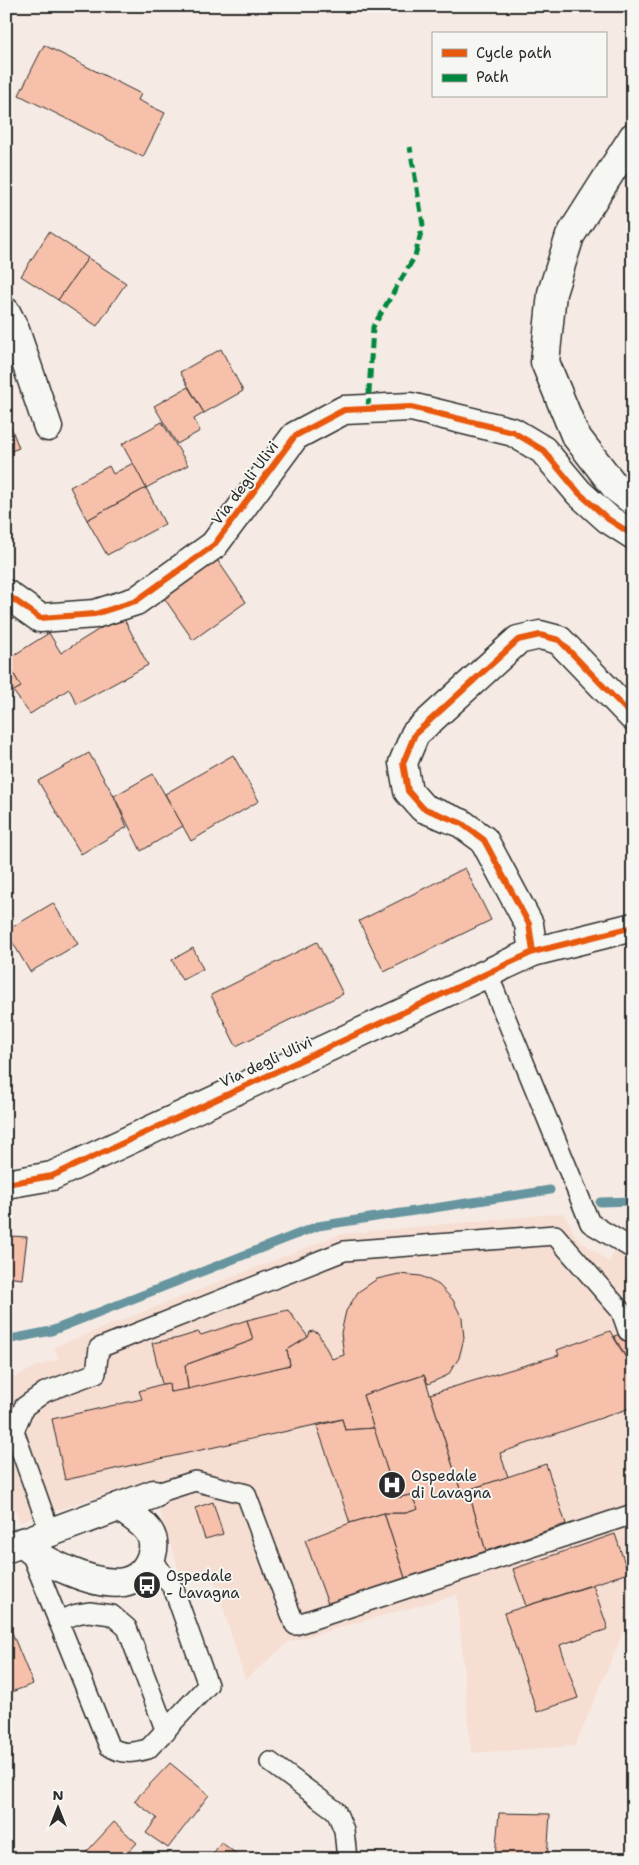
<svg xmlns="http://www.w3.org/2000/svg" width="639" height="1865" font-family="'Shantell Sans',sans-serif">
  <rect width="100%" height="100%" fill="#f6ebe4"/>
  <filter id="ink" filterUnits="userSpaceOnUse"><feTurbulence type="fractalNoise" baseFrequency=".02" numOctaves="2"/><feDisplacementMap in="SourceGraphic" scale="10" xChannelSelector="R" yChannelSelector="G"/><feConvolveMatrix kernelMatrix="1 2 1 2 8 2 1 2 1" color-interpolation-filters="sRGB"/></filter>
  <g filter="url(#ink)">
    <!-- built -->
    <path fill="#f6ded3" d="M564,1213L576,1237L609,1262L630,1217H633V1609L575,1746L471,1753L457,1595L289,1642L245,1680L212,1572L183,1582L149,1480L20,1522L6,1489V1382L37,1366L59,1359L54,1347L341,1234Z"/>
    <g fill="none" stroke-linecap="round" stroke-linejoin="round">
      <!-- stream -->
      <g stroke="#66959f" stroke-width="9">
        <path d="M600,1202L633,1201"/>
        <path d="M6,1340L51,1331L318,1226L550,1190"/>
      </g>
    </g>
    <!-- building -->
    <g fill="#f7c0aa" stroke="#2b2b2b">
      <path d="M44,45L141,94L138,100L165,113L143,157L19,95Z"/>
      <path d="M49,232L88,258L58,300L21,276Z"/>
      <path d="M88,258L126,283L97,326L58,300Z"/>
      <path d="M221,349L243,391L204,413L180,372Z"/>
      <path d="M188,387L204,413L194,419L200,431L177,444L154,406Z"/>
      <path d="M6,414L19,448L6,453Z"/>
      <path d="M162,422L188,465L146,488L122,444Z"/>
      <path d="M133,463L146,488L87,520L70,487L109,466L113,474Z"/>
      <path d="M146,488L165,524L107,555L87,520Z"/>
      <path d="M216,558L246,602L193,640L162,595Z"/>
      <path d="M122,615L148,665L77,704L69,689L30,714L13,691L21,687L6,660L49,633L61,653Z"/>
      <path d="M6,660L21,687L6,695Z"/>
      <path d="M89,753L114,796L127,827L81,854L38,781Z"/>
      <path d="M233,755L259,801L191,841L165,794Z"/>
      <path d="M153,774L183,826L141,851L114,796Z"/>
      <path d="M465,868L491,920L384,972L359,921Z"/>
      <path d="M53,903L78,944L30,972L6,931Z"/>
      <path d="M317,942L343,994L236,1046L211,995Z"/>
      <path d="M193,948L203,969L182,980L172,960Z"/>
      <path d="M6,1226L12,1227L11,1236L27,1237L22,1279L6,1277Z"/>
      <path d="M399,1274L421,1276L439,1285L453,1300L462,1318L464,1338L459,1358L448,1375L428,1384L424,1375L363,1395L374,1428L345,1430L342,1419L65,1480L52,1419L142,1399L139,1391L162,1384L169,1383L170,1392L290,1365L287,1350L308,1337L310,1332L313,1331L318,1333L332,1359L344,1355L341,1333L346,1311L358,1292L377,1279Z"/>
      <path d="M288,1310L308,1337L287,1350L290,1365L188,1389L185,1365L253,1340L247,1320Z"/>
      <path d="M247,1320L253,1340L185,1365L188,1389L170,1392L169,1383L162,1384L152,1343L179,1338L198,1332L201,1335Z"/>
      <path d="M633,1330V1370L614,1336Z"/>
      <path d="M610,1331L633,1370V1407L500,1453L508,1477L461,1492L430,1394L559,1355L557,1350Z"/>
      <path d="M424,1375L461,1492L468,1490L486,1551L405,1578L384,1513H406L418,1509L411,1495L396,1498L363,1395Z"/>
      <path d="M342,1419L345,1430L374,1428L396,1498L411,1495L418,1509L406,1513H384L350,1523L317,1426Z"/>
      <path d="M546,1464L566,1524L486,1551L468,1490Z"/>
      <path d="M213,1502L223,1534L205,1539L195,1508Z"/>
      <path d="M384,1513L405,1578L328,1604L305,1540L350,1523Z"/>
      <path d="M615,1534L628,1573L526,1606L513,1569Z"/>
      <path d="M593,1585L608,1629L560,1645L578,1698L537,1712L504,1613Z"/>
      <path d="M6,1618L33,1684L6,1694Z"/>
      <path d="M170,1763L209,1795L168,1848L146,1833L157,1818L134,1801Z"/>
      <path d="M499,1813L550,1814L547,1859H488V1855L495,1856Z"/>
      <path d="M114,1822L137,1843L122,1859H80Z"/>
      <path d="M221,1842L243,1859H210Z"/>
    </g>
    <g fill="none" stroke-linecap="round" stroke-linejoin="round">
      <!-- lane casing -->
      <g stroke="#2b2b2b" stroke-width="22">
        <g id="lane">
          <path d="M487,972L590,1223L633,1249"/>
          <path d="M154,1494L195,1481L246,1494L295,1625L633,1514"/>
          <path d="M50,1532L14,1431L24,1407L45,1392L96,1373L99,1348L344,1251L555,1235L621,1311L628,1331"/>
          <path d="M30,1551L109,1746C121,1755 133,1753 148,1749L208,1685L174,1590L151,1557"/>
          <path d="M58,1621L77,1614L89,1612L112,1615L127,1628L166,1732"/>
          <path d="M270,1762L336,1811L344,1830L347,1859"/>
        </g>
      </g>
      <!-- street casing -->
      <g stroke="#2b2b2b" stroke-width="31">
        <g id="street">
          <path d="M6,312L15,330L48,427"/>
          <path d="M6,594L40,618L95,614L136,601L214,545L295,436L344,410L411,407L513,432L543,450L579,493L608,519L633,535"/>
          <path d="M533,952L529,924L484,840L461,823L423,808L408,791L403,763L415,734L518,640L540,635L559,640L633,717"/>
          <path d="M6,1184L52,1176L533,952L633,927"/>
          <path d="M22,1542C41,1562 96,1587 124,1582C134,1580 143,1573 148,1564C164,1534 141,1522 119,1507"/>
          <path d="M8,1548L154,1494"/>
        </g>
      </g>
      <!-- highway casing -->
      <g stroke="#2b2b2b" stroke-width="31">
        <path id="highway" d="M633,137L570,236L552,293L545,362L575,435L616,488L633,501"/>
      </g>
      <!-- lane -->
      <use href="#lane" stroke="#f6f6f2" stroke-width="19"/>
      <!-- street -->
      <use href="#street" stroke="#f6f6f2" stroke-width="28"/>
      <!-- highway -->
      <use href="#highway" stroke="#f6f6f2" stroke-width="28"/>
      <!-- quiet -->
      <path stroke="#00873e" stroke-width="5" stroke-dasharray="10 5" stroke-linecap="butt" d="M368,409L373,327L415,256L423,225L410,147"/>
      <!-- cycleway casing -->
      <g stroke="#f6f6f2" stroke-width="9">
        <g id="cycleway">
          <path d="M6,594L40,618L95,614L136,601L214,545L295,436L344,410L411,407L513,432L543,450L579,493L608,519L633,535"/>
          <path d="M533,952L529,924L484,840L461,823L423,808L408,791L403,763L415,734L518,640L540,635L559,640L633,717"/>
          <path d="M6,1184L52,1176L533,952L633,927"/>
        </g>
      </g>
      <!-- cycleway -->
      <use href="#cycleway" stroke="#e8590c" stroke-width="6"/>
    </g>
  </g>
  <!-- icons -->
  <defs>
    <g id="hospital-disc" transform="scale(1.4375)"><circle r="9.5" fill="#2b2b2b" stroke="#f6f6f2"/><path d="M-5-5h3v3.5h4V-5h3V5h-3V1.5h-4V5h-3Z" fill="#fff"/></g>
    <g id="bus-disc" transform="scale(1.4375)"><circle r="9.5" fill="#2b2b2b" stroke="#f6f6f2"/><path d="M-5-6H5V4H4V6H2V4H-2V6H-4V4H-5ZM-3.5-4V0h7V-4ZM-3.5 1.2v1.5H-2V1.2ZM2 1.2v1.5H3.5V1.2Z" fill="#fff"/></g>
  </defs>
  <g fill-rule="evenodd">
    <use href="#hospital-disc" x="392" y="1485"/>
    <use href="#bus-disc" x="147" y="1585"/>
  </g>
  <g text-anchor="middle" stroke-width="4" stroke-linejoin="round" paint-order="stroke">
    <!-- street labels -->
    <g font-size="15" fill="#2b2b2b" stroke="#f6f6f2">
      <text transform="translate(245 483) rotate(-53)" y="5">Via degli Ulivi</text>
      <text transform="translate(266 1062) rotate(-25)" y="5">Via degli Ulivi</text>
    </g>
    <!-- poi labels -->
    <g font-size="15" fill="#2b2b2b" stroke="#f6f6f2" text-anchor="start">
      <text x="411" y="1481">Ospedale<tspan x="411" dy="17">di Lavagna</tspan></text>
      <text x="166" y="1581">Ospedale<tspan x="166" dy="17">- Lavagna</tspan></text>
    </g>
  </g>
  <!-- margin -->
  <rect width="639" height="1865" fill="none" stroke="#f6f6f2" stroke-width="25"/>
  <rect x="12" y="12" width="614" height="1840" fill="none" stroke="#2b2b2b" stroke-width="2" filter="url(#ink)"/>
  <!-- legend -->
  <rect x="432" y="32" width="175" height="65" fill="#f6f6f2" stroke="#a5a5a2"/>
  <rect x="442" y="49" width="25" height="8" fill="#e8590c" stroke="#a5a5a2"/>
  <text x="476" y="58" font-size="15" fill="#2b2b2b">Cycle path</text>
  <rect x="442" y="74" width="25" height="8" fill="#00873e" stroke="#a5a5a2"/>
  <text x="476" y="82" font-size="15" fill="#2b2b2b">Path</text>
  <!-- north arrow -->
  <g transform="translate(58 1808)" stroke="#f6f6f2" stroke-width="4" paint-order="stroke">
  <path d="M0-4L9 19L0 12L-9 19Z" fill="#2b2b2b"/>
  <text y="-8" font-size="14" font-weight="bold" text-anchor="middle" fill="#2b2b2b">N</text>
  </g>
</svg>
